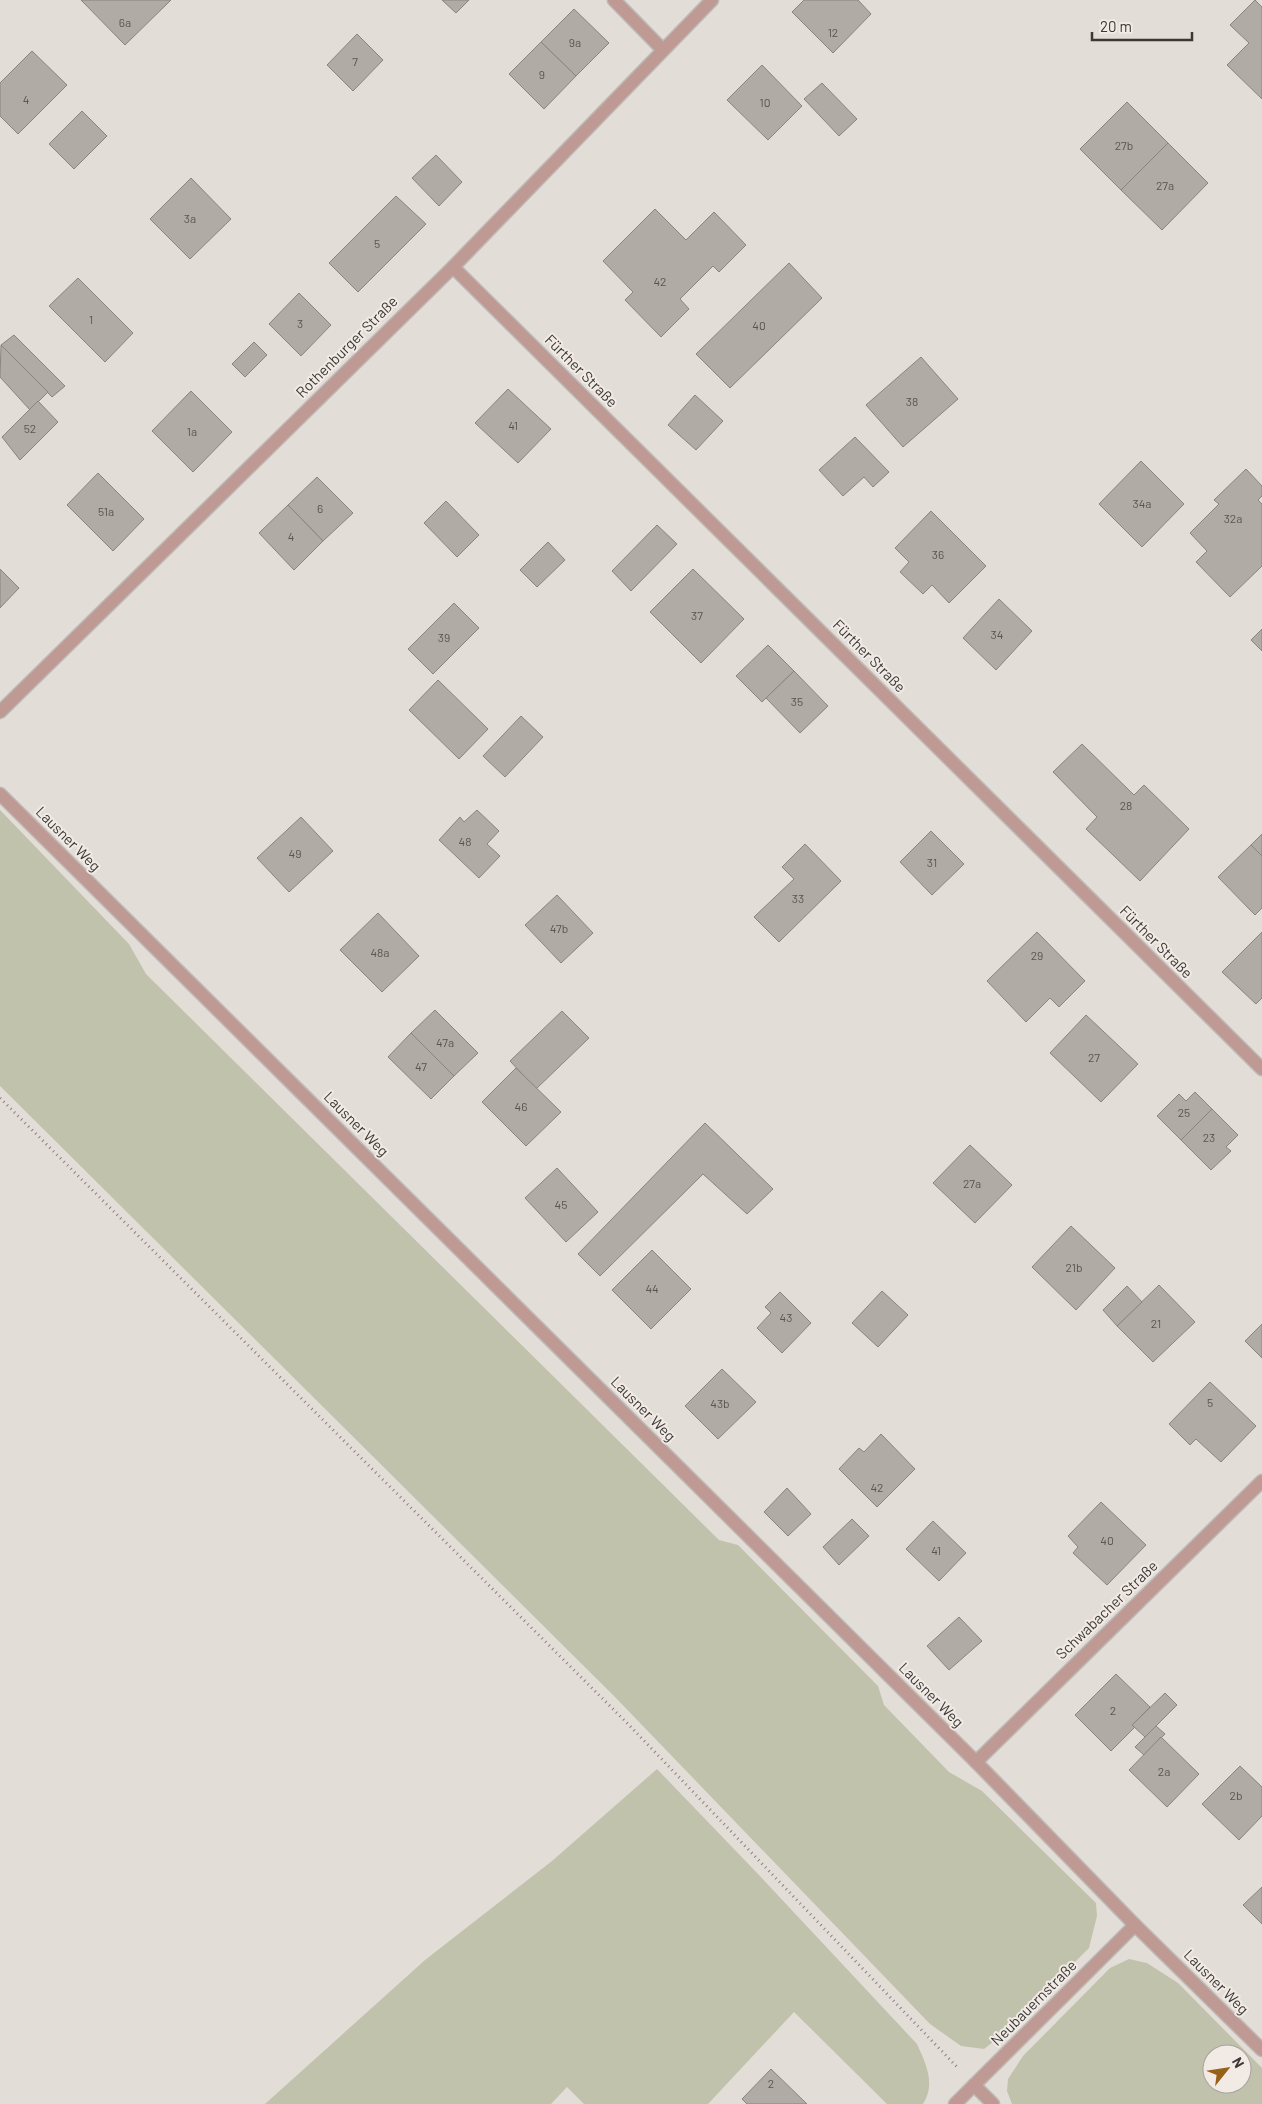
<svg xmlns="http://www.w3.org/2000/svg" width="1262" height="2104" font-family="Barlow,sans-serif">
  <rect width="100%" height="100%" fill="#e3ddd8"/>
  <!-- green -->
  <g fill="#c1c2ac" fill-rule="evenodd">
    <path d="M0,810L129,944L146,974L719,1540L738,1545L878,1686L884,1705L949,1772L982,1791L1096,1903L1097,1916L1089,1948L1003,2034L984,2049L961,2046L930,2024L614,1696L0,1086Z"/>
    <path d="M657,1769L759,1875L917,2044C926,2064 936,2084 923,2104H887L794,2012L708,2104H584L567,2087L551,2104H265L425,1960L552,1861Z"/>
    <path d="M1129,1959L1147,1963L1178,1983L1262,2068V2104H1012L1007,2091L1008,2079L1023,2056L1110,1968ZM1212,2054H1242V2084H1212Z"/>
  </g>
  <!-- building -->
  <g fill="#b1aba6" stroke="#89847f">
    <path d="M81,0H171L125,45Z"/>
    <path d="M442,0H469L456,13Z"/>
    <path d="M804,0H858L871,14L833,53L792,12Z"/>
    <path d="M1255,0L1262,7V99L1227,65L1249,43L1230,25Z"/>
    <path d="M574,9L609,43L576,76L541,42Z"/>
    <path d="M357,34L383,60L353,91L327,65Z"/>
    <path d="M541,42L576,76L544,109L509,74Z"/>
    <path d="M32,51L67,85L18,134L0,116V83Z"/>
    <path d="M762,65L802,106L768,140L727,100Z"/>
    <path d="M822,83L857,119L839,136L804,99Z"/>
    <path d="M1127,102L1168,143L1121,190L1080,149Z"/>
    <path d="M82,111L107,136L74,169L49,144Z"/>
    <path d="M1168,143L1208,183L1162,230L1121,190Z"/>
    <path d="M436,155L462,182L439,206L412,178Z"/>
    <path d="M191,178L231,219L190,259L150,219Z"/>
    <path d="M396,196L426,224L358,292L329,263Z"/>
    <path d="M655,209L686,240L714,212L746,245L719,272L713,266L680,299L689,309L661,337L625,300L633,292L603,261Z"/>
    <path d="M789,263L822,298L730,388L696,354Z"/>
    <path d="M78,278L133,333L105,362L49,306Z"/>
    <path d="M299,293L331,325L301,356L269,324Z"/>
    <path d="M14,335L65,386L52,397L1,345Z"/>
    <path d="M254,342L267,355L245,377L232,364Z"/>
    <path d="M1,345L48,392L30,410L0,377Z"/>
    <path d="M921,357L958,399L903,447L866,405Z"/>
    <path d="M508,389L551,429L518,463L475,423Z"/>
    <path d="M191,391L232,432L193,472L152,431Z"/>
    <path d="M695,395L723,421L696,450L668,425Z"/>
    <path d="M38,401L58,422L20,460L2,437Z"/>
    <path d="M855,437L889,472L873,487L864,477L843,496L819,470Z"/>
    <path d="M1141,461L1184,504L1142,547L1099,504Z"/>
    <path d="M1246,469L1262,486V496L1258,500L1262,504V566L1230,597L1196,562L1207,551L1190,533L1219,504L1214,500Z"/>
    <path d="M98,473L144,519L113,551L67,505Z"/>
    <path d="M317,477L353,513L323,541L288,505Z"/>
    <path d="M446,501L479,535L457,557L424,523Z"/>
    <path d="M288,505L323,541L294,570L259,533Z"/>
    <path d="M931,511L986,566L949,603L932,585L923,594L900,572L909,562L895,548Z"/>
    <path d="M657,525L677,544L631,591L612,571Z"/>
    <path d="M548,542L565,560L537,587L520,570Z"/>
    <path d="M0,569L19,588L0,608Z"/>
    <path d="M693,569L744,619L701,663L650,612Z"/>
    <path d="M999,599L1032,631L996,670L963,638Z"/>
    <path d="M454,603L479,628L433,674L408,649Z"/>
    <path d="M1262,629V651L1251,640Z"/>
    <path d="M768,645L794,671L762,702L736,676Z"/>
    <path d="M794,671L828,706L800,733L766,698Z"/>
    <path d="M438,680L488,729L459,759L409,710Z"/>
    <path d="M521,716L543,737L505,777L483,756Z"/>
    <path d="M1082,744L1134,795L1144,785L1189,829L1140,881L1086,829L1097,817L1053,772Z"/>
    <path d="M477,810L499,831L487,844L500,856L479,878L439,840L460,817L464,822Z"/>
    <path d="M301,817L333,851L289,892L257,858Z"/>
    <path d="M931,831L964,864L932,895L900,862Z"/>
    <path d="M1262,834V856L1251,845Z"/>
    <path d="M805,844L841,881L779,942L754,917L794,879L782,867Z"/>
    <path d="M1251,845L1262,856V908L1255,915L1218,877Z"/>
    <path d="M557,895L593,933L561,963L525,925Z"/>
    <path d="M378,913L419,956L382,992L340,950Z"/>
    <path d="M1037,932L1085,981L1059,1007L1050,998L1026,1022L987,981Z"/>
    <path d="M1262,932V998L1256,1004L1222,972Z"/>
    <path d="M435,1010L478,1053L454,1076L411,1033Z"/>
    <path d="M562,1011L589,1038L536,1089L510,1061Z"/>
    <path d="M1086,1015L1138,1064L1101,1102L1050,1053Z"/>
    <path d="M411,1033L454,1076L431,1099L388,1057Z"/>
    <path d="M516,1068L561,1112L526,1146L482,1102Z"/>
    <path d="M1195,1092L1212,1109L1181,1140L1157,1116L1179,1094L1186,1101Z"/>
    <path d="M1212,1109L1238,1135L1226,1147L1231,1151L1211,1170L1181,1140Z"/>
    <path d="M705,1123L773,1189L747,1214L703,1174L600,1276L578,1254Z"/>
    <path d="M970,1145L1012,1185L975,1223L933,1183Z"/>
    <path d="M557,1168L598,1212L566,1242L525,1198Z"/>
    <path d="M1071,1226L1115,1268L1076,1310L1032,1267Z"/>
    <path d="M652,1250L691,1289L651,1329L612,1290Z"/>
    <path d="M1159,1285L1195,1322L1153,1362L1117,1326Z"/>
    <path d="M1127,1286L1142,1302L1117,1326L1103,1310Z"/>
    <path d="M882,1291L908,1315L878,1347L852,1323Z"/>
    <path d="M780,1292L811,1323L782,1353L757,1328L771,1313L765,1307Z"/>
    <path d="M1262,1324V1358L1245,1341Z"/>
    <path d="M722,1369L756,1402L718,1439L685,1406Z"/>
    <path d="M1210,1382L1256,1426L1221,1462L1196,1439L1190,1445L1169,1424Z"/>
    <path d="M881,1434L915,1469L877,1507L839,1469L859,1448L864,1452Z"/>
    <path d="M787,1488L811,1514L788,1536L764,1512Z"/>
    <path d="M1101,1502L1146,1545L1107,1585L1073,1553L1078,1547L1068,1536Z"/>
    <path d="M852,1519L869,1536L839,1565L823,1547Z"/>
    <path d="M933,1521L966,1553L939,1581L906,1549Z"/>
    <path d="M959,1617L982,1641L949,1670L927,1646Z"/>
    <path d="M1116,1674L1150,1707L1132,1725L1135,1727L1111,1751L1075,1715Z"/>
    <path d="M1165,1693L1177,1705L1145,1737L1132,1725Z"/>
    <path d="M1156,1726L1165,1734L1144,1755L1135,1747Z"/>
    <path d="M1161,1737L1199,1774L1167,1807L1129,1770Z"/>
    <path d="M1240,1766L1262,1787V1816L1239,1840L1202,1804Z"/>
    <path d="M1262,1887V1924L1243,1905Z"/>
    <path d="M771,2069L807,2104H747L742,2099Z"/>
  </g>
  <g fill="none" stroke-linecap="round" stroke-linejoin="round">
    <!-- minor casing -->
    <g stroke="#beb9b4" stroke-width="15">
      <g id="minor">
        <path d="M614,0L662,49"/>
        <path d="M453,267L1262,1069"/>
        <path d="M0,712L453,267L712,0"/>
        <path d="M0,794L976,1762L1135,1925L1262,2050"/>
        <path d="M976,1762L1262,1481"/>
        <path d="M974,2085L993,2104"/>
      </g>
    </g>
    <!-- tertiary casing -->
    <g stroke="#beb9b4" stroke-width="15">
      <path id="tertiary" d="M955,2104L1135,1925"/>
    </g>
    <!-- path -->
    <path stroke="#87837f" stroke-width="3" stroke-dasharray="1 4" stroke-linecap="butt" d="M0,1098L628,1724L958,2068"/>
    <!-- minor -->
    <use href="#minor" stroke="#bf9994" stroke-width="12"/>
    <!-- tertiary -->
    <use href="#tertiary" stroke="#bf9994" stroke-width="12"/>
  </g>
  <g text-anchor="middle" stroke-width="4" stroke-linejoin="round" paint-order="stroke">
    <!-- number labels -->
    <g font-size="12" fill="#585552">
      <text x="125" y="27">6a</text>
      <text x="833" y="37">12</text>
      <text x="575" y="47">9a</text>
      <text x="355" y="66">7</text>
      <text x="542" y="79">9</text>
      <text x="26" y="104">4</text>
      <text x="765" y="107">10</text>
      <text x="1124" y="150">27b</text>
      <text x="1165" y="190">27a</text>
      <text x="190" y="223">3a</text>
      <text x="377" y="248">5</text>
      <text x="660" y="286">42</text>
      <text x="91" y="324">1</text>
      <text x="300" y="328">3</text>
      <text x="759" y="330">40</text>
      <text x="912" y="406">38</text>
      <text x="513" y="430">41</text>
      <text x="30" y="433">52</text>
      <text x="192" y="436">1a</text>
      <text x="1142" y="508">34a</text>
      <text x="320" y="513">6</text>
      <text x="106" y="516">51a</text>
      <text x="1233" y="523">32a</text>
      <text x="291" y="541">4</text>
      <text x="938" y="559">36</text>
      <text x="697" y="620">37</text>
      <text x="997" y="639">34</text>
      <text x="444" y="642">39</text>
      <text x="797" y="706">35</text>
      <text x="1126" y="810">28</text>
      <text x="465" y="846">48</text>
      <text x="295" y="858">49</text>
      <text x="932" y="867">31</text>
      <text x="798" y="903">33</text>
      <text x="559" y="933">47b</text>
      <text x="380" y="957">48a</text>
      <text x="1037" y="960">29</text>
      <text x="445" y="1047">47a</text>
      <text x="1094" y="1062">27</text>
      <text x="421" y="1071">47</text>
      <text x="521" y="1111">46</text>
      <text x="1184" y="1117">25</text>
      <text x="1209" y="1142">23</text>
      <text x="972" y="1188">27a</text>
      <text x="561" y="1209">45</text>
      <text x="1074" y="1272">21b</text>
      <text x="652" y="1293">44</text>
      <text x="786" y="1322">43</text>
      <text x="1156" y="1328">21</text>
      <text x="1210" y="1407">5</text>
      <text x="720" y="1408">43b</text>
      <text x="877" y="1492">42</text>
      <text x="1107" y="1545">40</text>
      <text x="936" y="1555">41</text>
      <text x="1113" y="1715">2</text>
      <text x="1164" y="1776">2a</text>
      <text x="1236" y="1800">2b</text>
      <text x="771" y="2088">2</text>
    </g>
    <!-- street labels -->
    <g font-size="15" fill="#3b3836" stroke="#f1eae5">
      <text transform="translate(347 347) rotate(-45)" y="5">Rothenburger Straße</text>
      <text transform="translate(581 371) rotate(45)" y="5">Fürther Straße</text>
      <text transform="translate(869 656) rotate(45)" y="5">Fürther Straße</text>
      <text transform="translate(68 839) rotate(45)" y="5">Lausner Weg</text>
      <text transform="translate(1156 942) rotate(45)" y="5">Fürther Straße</text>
      <text transform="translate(356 1124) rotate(45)" y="5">Lausner Weg</text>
      <text transform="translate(643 1409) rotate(45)" y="5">Lausner Weg</text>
      <text transform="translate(1107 1610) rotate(-44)" y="5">Schwabacher Straße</text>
      <text transform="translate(931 1695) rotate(45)" y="5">Lausner Weg</text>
      <text transform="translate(1216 1982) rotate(45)" y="5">Lausner Weg</text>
      <text transform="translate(1034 2003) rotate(-45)" y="5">Neubauernstraße</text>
    </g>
  </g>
  <!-- north arrow -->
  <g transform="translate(1227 2069) rotate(60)"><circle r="24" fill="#f1eae5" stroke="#a8a39f"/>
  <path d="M0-4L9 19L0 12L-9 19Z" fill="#966118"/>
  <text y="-8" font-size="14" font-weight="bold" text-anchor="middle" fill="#3b3836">N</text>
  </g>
  <!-- scale -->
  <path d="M1092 32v8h100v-8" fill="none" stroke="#3b3836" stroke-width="2.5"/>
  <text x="1100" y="32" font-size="15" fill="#3b3836" stroke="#f1eae5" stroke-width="4" paint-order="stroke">20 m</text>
</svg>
